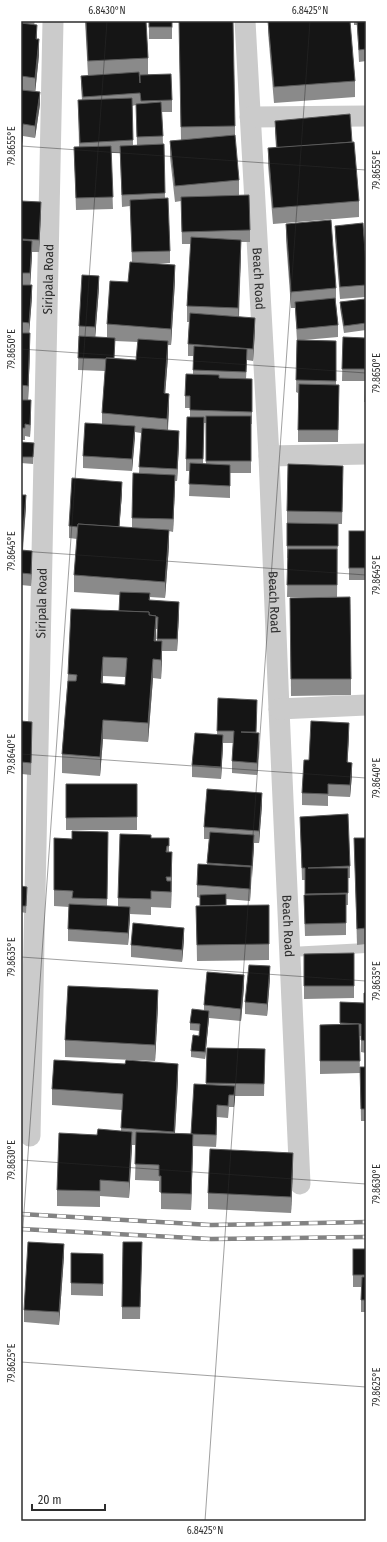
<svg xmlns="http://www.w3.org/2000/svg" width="387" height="1542" font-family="'Fira Sans Condensed',sans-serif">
  <rect width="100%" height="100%" fill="#fff"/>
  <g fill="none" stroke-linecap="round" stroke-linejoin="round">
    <!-- lane -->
    <path stroke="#cbcbcb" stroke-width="10" d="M290,952L366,948"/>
    <!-- street -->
    <g stroke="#cbcbcb" stroke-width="21">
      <path id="s1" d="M245,21L269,456L279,709L300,1184"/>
      <path d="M250,117L366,116"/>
      <path d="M269,456L366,454"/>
      <path d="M279,709L366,705"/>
      <path id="s2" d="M30,1136L53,21"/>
    </g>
    <!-- rail casing -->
    <g stroke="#838383" stroke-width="4.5">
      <g id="rail">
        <path d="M21,1214L211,1225L366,1222"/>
        <path d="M21,1229L211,1239L366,1237"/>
      </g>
    </g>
    <!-- rail -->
    <use href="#rail" stroke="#fff" stroke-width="3" stroke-dasharray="9" stroke-linecap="butt"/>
  </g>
  <!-- wall -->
  <g fill="#8a8a8a" fill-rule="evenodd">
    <path d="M21,21H35L34,25L37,39L39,55L35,92L40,104L35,138L23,136L21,153Z"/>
    <path d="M85,21H146L148,58V74L172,100V112H162L163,144H164L165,198L170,251V263L155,264L175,281L171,345H168V357L165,393L169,410L168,430L179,443L177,481H175L173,532L169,531V546L165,598L150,597V600L179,614L177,651H162L161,679L153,678L148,742L103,739L100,776L62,773V754L68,674L119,611L120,595L74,592V575L77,539L69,538V526L122,494L119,527L132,528V518L139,473L141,433L135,432L132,471L83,468V456L102,424V413L105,371L78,370L79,326L99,288L95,337H107V324L128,282L132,262L130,206L122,207L120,153H111L113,209L76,210L74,147H79L78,100H82L81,88V76H88ZM139,75H140V83ZM136,105L137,145H133L132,106ZM115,341L138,342L136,360L114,358ZM156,629H157V641H156ZM103,676L125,677V685L103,683Z"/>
    <rect x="149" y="21" width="23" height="18"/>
    <path d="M179,21L235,126V137L239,180V195L250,230V242H241V256L239,317L255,330L253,361L247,360L246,379H252V424H251V473H230V498L189,496L190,471H186V459L190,417V408H185V396L193,374V356H188V344L189,322H187V306L191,244H182L181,201L175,202L170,157V141L181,140ZM204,423H206V464H203Z"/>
    <path d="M268,21H350L355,81V97L274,103L268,32Z"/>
    <path d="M354,21H366V61L359,62L357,25H354Z"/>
    <path d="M275,121L352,142L359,201V217L273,224L268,165V148H276L275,133Z"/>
    <path d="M21,201L41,214L39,252H32L30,285L32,297L29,333L30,349L28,400L31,413L30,437L25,436V440H21Z"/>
    <path d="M286,224L336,288V304L338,325V337L304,340L336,341V385H339L338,442H298V393L296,392L297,341L295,308H291L286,240Z"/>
    <path d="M335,226L366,266V297L340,299L335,238Z"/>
    <path d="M340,302L366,311V330L344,333L340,308Z"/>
    <path d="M343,337L365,338V381H342Z"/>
    <path d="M366,352V418H365Z"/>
    <path d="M21,442L34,443L33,464L21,463Z"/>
    <path d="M343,478L342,524H338L337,597H287L288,558H287V523H311H287V511Z"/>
    <path d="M21,495L26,507L23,550L32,563L31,586L21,585Z"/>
    <rect x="349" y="531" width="17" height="49"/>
    <path d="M290,598L351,679V695L291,696Z"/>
    <path d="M218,698L257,712L256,733L259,746L257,775L232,773V761L233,743H223L221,779L192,777V765L217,735Z"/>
    <path d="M21,721L32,734L31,775L22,774L21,797Z"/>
    <path d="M349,735L347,762L352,775L350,797L328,796V806L302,805V793L309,760Z"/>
    <rect x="66" y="784" width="71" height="46"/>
    <path d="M262,805L259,843H254L250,901L226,899V905H269V960L197,961L196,906H200V898L197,897V885L207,864L209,839H204V827Z"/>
    <path d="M300,817L350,866V878H348V905H346V935L305,936L304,907V895H305V880H302Z"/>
    <path d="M108,832L107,906L118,907V898L151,838H169V852L172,868L171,908L151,907V915L130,914L128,945L68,941V929L69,907L54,906V838L72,839Z"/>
    <path d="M354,838H366V944L357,945Z"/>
    <path d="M21,886L27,893L26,913L21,912Z"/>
    <path d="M184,940L182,962L131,957V945Z"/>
    <path d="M354,953V998L304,999V954Z"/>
    <path d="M270,978L267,1016L245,1014V1002Z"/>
    <path d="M244,987L241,1021L209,1018L205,1059L191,1057V1051L199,1036L200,1031L190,1030V1023L204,1011V1005Z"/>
    <path d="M366,993V1053L361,1052V1036H359L360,1073L320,1074V1025L340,1024V1002L364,1003Z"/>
    <path d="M158,1007L155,1061L65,1057V1040Z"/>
    <path d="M207,1048L265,1049L264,1096H235L234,1107H229L228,1118L217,1117L216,1147L193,1146L191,1210L161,1209V1192H159V1181L135,1180L136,1145H132L129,1198L100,1196V1207L57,1206V1190L97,1135L121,1131L122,1110L52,1105V1089L178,1080L175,1133L191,1134L206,1085Z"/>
    <path d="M360,1067H366V1121H361Z"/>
    <path d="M293,1169L291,1213L208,1209V1193Z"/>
    <path d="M353,1249H366V1312H361V1287H353Z"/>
    <path d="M71,1253L103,1254V1296L71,1295Z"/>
    <path d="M142,1255L140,1319H122V1307Z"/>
    <path d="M64,1256L59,1325L24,1322V1310Z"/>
  </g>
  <!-- shaded-wall -->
  <g fill="#5b5b5b">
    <path d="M37,25V41L36,39Z"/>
    <path d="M39,39V55L35,94V78Z"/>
    <path d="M40,92V104L35,138V126Z"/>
    <path d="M23,124V136L21,153V141Z"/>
    <path d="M41,202V214L39,252V240Z"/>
    <path d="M241,240V256L238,324V308Z"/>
    <path d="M32,241V257L30,289V273Z"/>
    <path d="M175,265V281L171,345V329Z"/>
    <path d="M99,276V288L95,340V327Z"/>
    <path d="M32,285V297L29,335V323Z"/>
    <path d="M255,318V330L253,361V349Z"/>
    <path d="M30,333V349L28,402V386Z"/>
    <path d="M168,341V357L164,409V393Z"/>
    <path d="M169,394V410L167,435V419Z"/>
    <path d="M31,400V413L30,437V425Z"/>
    <path d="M135,426V438L132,471V459Z"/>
    <path d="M179,431V443L177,481V469Z"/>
    <path d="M175,475V487L173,532V519Z"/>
    <path d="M122,482V494L118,542V530Z"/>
    <path d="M26,495V507L22,555V543Z"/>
    <path d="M169,530V546L165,598V582Z"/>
    <path d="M32,551V563L31,586V574Z"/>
    <path d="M179,602V614L177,651V639Z"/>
    <path d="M156,616V635L154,660V641Z"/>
    <path d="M162,641V660L161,679V660Z"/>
    <path d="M103,657V676L101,702V683Z"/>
    <path d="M153,659V678L148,742V723Z"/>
    <path d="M103,720V739L100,776V757Z"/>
    <path d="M349,723V735L347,774V762Z"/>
    <path d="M259,733V746L257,775V763Z"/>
    <path d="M223,735V747L221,779V767Z"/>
    <path d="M352,763V775L350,797V785Z"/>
    <path d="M22,766V778L21,797V785Z"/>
    <path d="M262,793V805L259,843V831Z"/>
    <path d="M254,835V847L252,878V866Z"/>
    <path d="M172,852V868L171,908V877Z"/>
    <path d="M251,867V879L250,901V889Z"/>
    <path d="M130,907V919L128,945V933Z"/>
    <path d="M184,928V940L182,962V950Z"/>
    <path d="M270,966V978L267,1016V1004Z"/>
    <path d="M244,975V987L241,1021V1009Z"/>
    <path d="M158,990V1007L155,1061V1045Z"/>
    <path d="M209,1011V1018L205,1059V1052Z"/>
    <path d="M178,1064V1080L174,1148V1132Z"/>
    <path d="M235,1086V1098L234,1107V1095Z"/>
    <path d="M217,1105V1117L216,1147V1135Z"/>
    <path d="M132,1132V1148L129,1198V1182Z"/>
    <path d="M193,1134V1150L191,1210V1194Z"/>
    <path d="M293,1153V1169L291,1213V1197Z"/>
    <path d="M64,1244V1256L59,1325V1312Z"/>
  </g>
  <!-- building -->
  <g fill="#151515" stroke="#5b5b5b" fill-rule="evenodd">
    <path d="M86,21H146L148,58L88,61Z"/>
    <rect x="149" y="21" width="23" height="6"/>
    <path d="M179,21H233L235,126L181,127Z"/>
    <path d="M268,21H350L355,81L274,87Z"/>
    <path d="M357,21H366V49L359,50Z"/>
    <path d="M21,23L37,25L36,39H39L35,78L21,76Z"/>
    <path d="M139,72L140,83V75L171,74L172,100L141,101L140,93L83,97L81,76Z"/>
    <path d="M21,90L40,92L35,126L23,124L21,141Z"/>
    <path d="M132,98L133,140L80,143L78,100Z"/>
    <path d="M161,102L163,136L137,137L136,104Z"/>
    <path d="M350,114L352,142L277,148L275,121Z"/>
    <path d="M235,135L239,180L175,186L170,141Z"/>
    <path d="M354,142L359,201L273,208L268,148Z"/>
    <path d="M164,144L165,193L122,195L120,146Z"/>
    <path d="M111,146L113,197L76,198L74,147Z"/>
    <path d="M249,195L250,230L182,232L181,197Z"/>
    <path d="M168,198L170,251L132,252L130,200Z"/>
    <path d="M21,201L41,202L39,240L21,239Z"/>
    <path d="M331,220L336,288L291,292L286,224Z"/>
    <path d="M363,223L366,266V285L340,287L335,226Z"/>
    <path d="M191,237L241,240L238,308L187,306Z"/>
    <path d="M21,240L32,241L30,273H21Z"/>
    <path d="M130,262L175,265L171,329L107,324L110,281L128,282Z"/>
    <path d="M82,275L99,276L95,327L79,326Z"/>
    <path d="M21,285H32L29,323L21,322Z"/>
    <path d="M335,298L338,325L297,329L295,302Z"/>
    <path d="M365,299L366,311V323L344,326L340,302Z"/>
    <path d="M190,313L255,318L253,349L188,344Z"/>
    <path d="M21,333H30L28,386L21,385Z"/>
    <path d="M79,336L115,338L114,358H106V359L78,358Z"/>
    <path d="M343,337L365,338V369H342Z"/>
    <path d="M138,339L168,341L164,393L169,394L167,419L102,413L106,358L136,360Z"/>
    <path d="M297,340L336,341V381L296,380Z"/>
    <path d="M194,346L247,349L246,372L193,370Z"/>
    <path d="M366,352V402H365Z"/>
    <path d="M186,374L219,375V378L252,379V412L190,410V396H185Z"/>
    <path d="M299,384L339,385L338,430H298Z"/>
    <path d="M21,400H31L30,425L25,424V428H21Z"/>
    <rect x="206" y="416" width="45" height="45"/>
    <path d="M187,417H204L203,459H186Z"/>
    <path d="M85,423L135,426L132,459L83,456Z"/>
    <path d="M142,428L179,431L177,469L139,467Z"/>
    <path d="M21,442L34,443L33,457H21Z"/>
    <path d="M190,463L230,465V486L189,484Z"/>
    <path d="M288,464L343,466L342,512L287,511Z"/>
    <path d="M133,473L175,475L173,519L132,518Z"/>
    <path d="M72,478L122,482L119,527L78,524V527L69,526Z"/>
    <path d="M21,495H26L22,543L21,542Z"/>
    <path d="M287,523L338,524V546H287Z"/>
    <path d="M78,524L169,530L165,582L74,575Z"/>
    <rect x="349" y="531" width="17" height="37"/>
    <path d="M288,549H337V585H287Z"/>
    <path d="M21,550L32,551L31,574L21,573Z"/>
    <path d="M120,592L150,593L149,600L179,602L177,639H157L158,617H156V616L149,615V612L119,611Z"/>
    <path d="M350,597L351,679H291L290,598Z"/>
    <path d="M71,609L149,612V615L156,616L154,641H162L161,660L153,659L148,723L103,720L100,757L62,754L68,681H76L77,675L68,674ZM103,657L127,658L125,685L101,683Z"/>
    <path d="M218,698L257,700L256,732H241L259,733L257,763L232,761L234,731H217Z"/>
    <path d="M21,721L32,722L31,763L21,762Z"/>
    <path d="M311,721L349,723L347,762L352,763L350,785L328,784V794L302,793L304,760H309Z"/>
    <path d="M195,733L223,735L221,767L192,765Z"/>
    <path d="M21,766H22L21,785Z"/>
    <path d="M66,784H137V817L66,818Z"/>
    <path d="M207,789L262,793L259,831L204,827Z"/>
    <path d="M348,814L350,866L308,868H348V893L305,894V868H302L300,817Z"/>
    <path d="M72,831L108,832L107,899L72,898L73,891L54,890V838L72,839Z"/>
    <path d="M210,832L254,835L252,866L207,863Z"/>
    <path d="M120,834L151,835V838H169V846H167L166,852H172L171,877H166L167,881H171V892L151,891V899L118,898Z"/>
    <path d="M354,838H366V928L357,929Z"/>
    <path d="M198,864L251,867L250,889L197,885Z"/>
    <path d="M21,886L27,887L26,906H21Z"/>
    <path d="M226,894V905L200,906V895Z"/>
    <path d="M346,894V923L305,924L304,895Z"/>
    <path d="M69,904L130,907L128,933L68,929Z"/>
    <path d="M269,905V944L197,945L196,906Z"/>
    <path d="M133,923L184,928L182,950L131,945Z"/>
    <path d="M354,953V986H304V954Z"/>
    <path d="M249,965L270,966L267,1004L245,1002Z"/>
    <path d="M207,972L244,975L241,1009L204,1005Z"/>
    <path d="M68,986L158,990L155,1045L65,1040Z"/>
    <path d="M364,993H366V1041L361,1040V1024L340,1023V1002L364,1003Z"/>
    <path d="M192,1009L209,1011L205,1052L191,1051L193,1035L199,1036L200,1024L190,1023Z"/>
    <path d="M359,1024L360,1061H320V1025Z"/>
    <path d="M207,1048L265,1049L264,1084L206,1083Z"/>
    <path d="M54,1060L125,1064L126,1060L178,1064L174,1132L121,1128L123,1094L52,1089Z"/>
    <path d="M360,1067H366V1109H361Z"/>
    <path d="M194,1084L235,1086L234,1095H229L228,1106L217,1105L216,1135L191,1134Z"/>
    <path d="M98,1129L132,1132L129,1182L100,1180V1191L57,1190L59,1133L97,1135Z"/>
    <path d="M136,1132L193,1134L191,1194L161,1193V1176H159V1165L135,1164Z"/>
    <path d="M210,1149L293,1153L291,1197L208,1193Z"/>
    <path d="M28,1242L64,1244L59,1312L24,1310Z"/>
    <path d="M123,1242H142L140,1307H122Z"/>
    <rect x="353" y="1249" width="13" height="26"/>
    <path d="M71,1253L103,1254V1284L71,1283Z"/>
    <path d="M362,1277H366V1300H361Z"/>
  </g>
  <!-- ticks -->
  <path fill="none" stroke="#2e2e2e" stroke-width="1" stroke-opacity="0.45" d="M21,146L366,170M21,349L366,373M21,551L366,575M21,754L366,778M21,957L366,981M21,1160L366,1184M21,1255L107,21M21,1362L366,1387M205,1521L310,21"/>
  <g text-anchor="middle" stroke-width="4" stroke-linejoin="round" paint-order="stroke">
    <!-- street labels -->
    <g font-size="13" fill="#2e2e2e" stroke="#fff">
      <text dy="5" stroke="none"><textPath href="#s2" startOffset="857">Siripala Road</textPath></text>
      <text dy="5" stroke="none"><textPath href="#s1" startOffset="258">Beach Road</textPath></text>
      <text dy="5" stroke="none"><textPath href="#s1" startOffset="582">Beach Road</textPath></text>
      <text dy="5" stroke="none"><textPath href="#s2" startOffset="533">Siripala Road</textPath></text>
      <text dy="5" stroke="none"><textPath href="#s1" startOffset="906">Beach Road</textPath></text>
    </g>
  </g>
  <!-- border -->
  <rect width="387" height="1542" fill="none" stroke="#ffffff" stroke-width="44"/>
  <!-- scale -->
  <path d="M32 1504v6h73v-6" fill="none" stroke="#2e2e2e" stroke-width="2"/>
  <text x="38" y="1504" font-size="12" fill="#2e2e2e" stroke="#ffffff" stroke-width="3" paint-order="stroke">20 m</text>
  <rect x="22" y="22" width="343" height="1498" fill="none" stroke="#2e2e2e" stroke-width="1.5"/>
  <g font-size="10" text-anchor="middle" fill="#2e2e2e">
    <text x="107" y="14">6.8430°N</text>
    <text x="310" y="14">6.8425°N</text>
    <text transform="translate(11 146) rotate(-90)" y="4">79.8655°E</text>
    <text transform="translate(376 170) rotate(-90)" y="4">79.8655°E</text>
    <text transform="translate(11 349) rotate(-90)" y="4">79.8650°E</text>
    <text transform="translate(376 373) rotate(-90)" y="4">79.8650°E</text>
    <text transform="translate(11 551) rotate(-90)" y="4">79.8645°E</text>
    <text transform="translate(376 575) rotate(-90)" y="4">79.8645°E</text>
    <text transform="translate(11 754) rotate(-90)" y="4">79.8640°E</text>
    <text transform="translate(376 778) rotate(-90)" y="4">79.8640°E</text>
    <text transform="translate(11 957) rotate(-90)" y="4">79.8635°E</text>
    <text transform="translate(376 981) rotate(-90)" y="4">79.8635°E</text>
    <text transform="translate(11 1160) rotate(-90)" y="4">79.8630°E</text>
    <text transform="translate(376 1184) rotate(-90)" y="4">79.8630°E</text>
    <text transform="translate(11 1363) rotate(-90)" y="4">79.8625°E</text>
    <text transform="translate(376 1387) rotate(-90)" y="4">79.8625°E</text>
    <text x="205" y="1534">6.8425°N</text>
  </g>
</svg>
